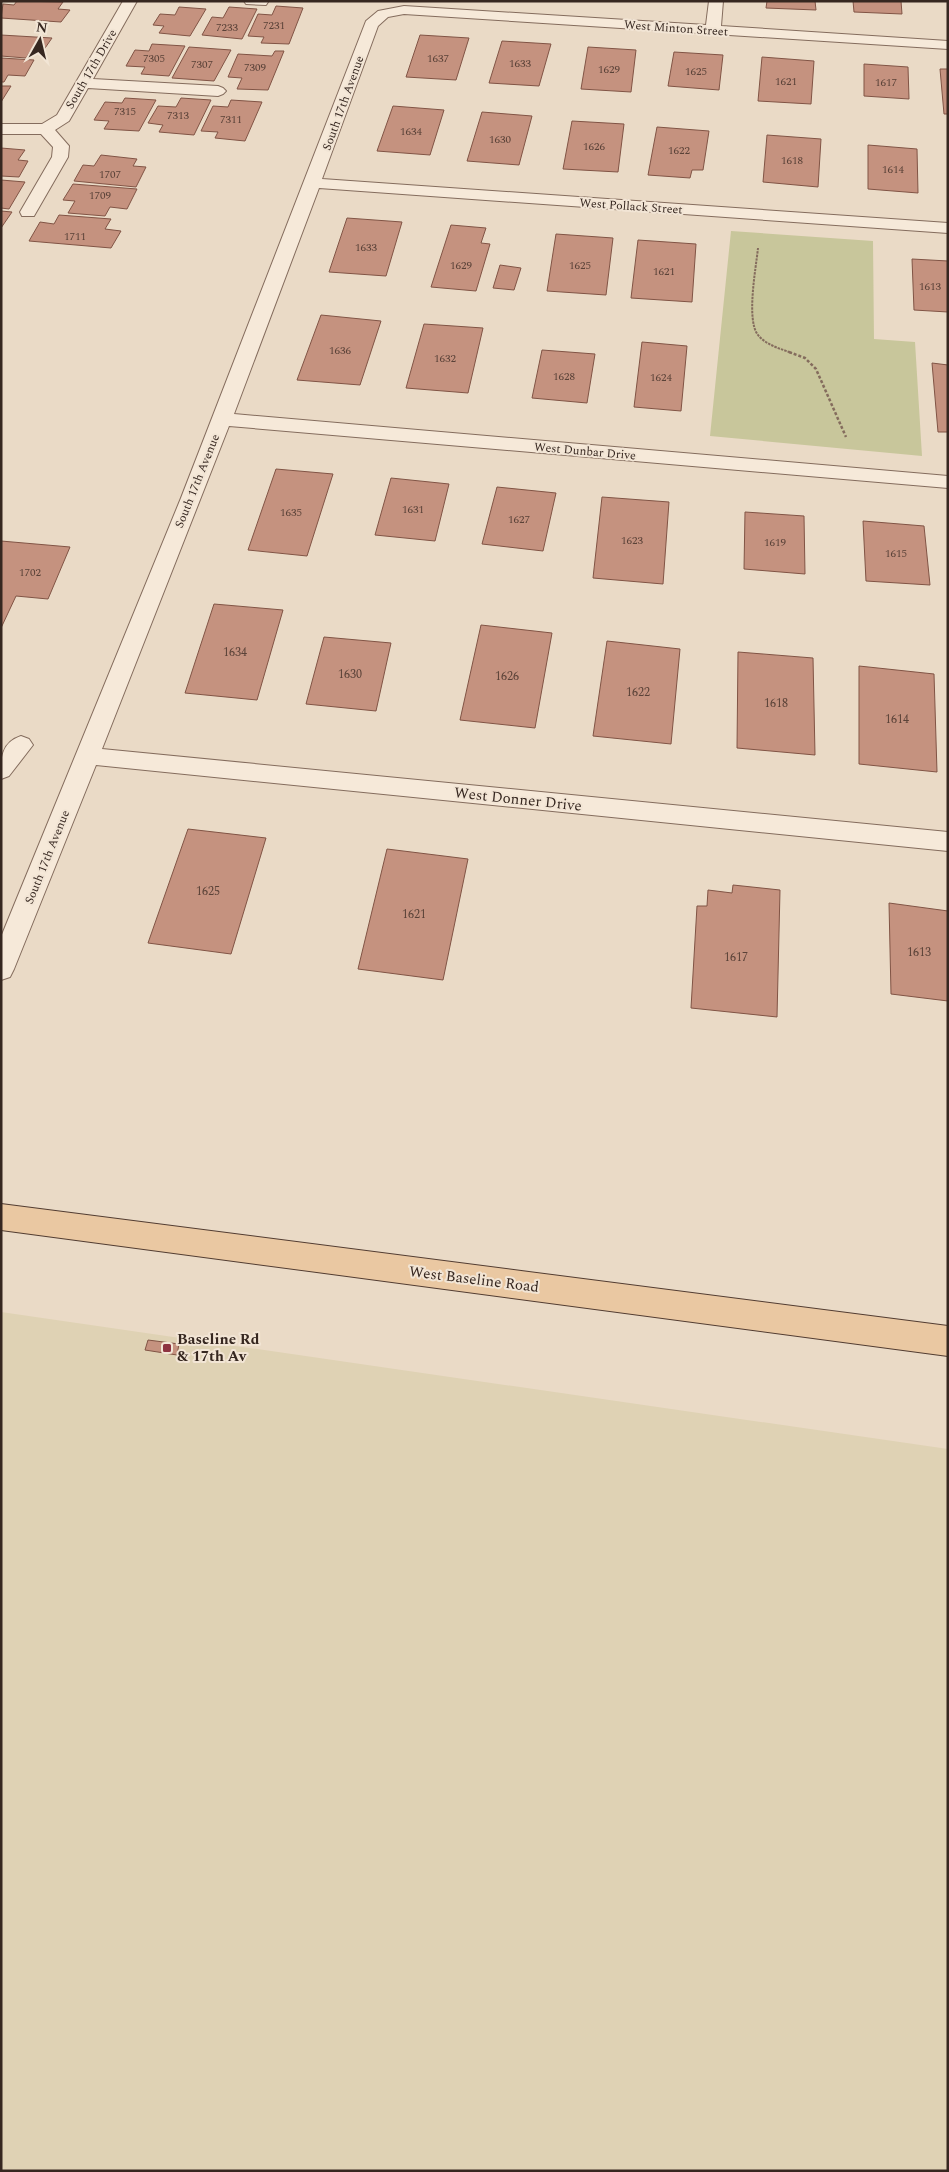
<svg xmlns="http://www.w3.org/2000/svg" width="949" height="2172" font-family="Spectral,serif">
  <rect width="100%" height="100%" fill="#eadac6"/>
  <!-- farmland -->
  <path fill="#dfd2b4" d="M1,1312L948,1449V2171H1Z"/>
  <!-- green -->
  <path fill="#c8c69b" d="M731,231L873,241L874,339L915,342L922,456L710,436Z"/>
  <!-- building -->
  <g fill="#c5927f" stroke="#815445">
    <path d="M17,1L63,2L58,9L70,10L61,22L1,18L3,4L14,5Z"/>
    <path d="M767,1H815L816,10L766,8Z"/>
    <path d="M853,1H901L902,14L854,12Z"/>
    <path d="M276,6L303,8L289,44L261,43L264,37L248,36L258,14L272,15Z"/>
    <path d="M179,7L206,9L190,36L159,33L164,26L153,25L160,14L175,15Z"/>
    <path d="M229,7L257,9L242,39L202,35L212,17L223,18Z"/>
    <path d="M1,35L52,38L43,51L31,50L26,58L1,56Z"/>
    <path d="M420,35L469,38L456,80L406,77Z"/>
    <path d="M502,41L551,44L539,86L489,83Z"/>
    <path d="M152,44L185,46L169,76L141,74L145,67L126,66L135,50L149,51Z"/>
    <path d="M189,47L231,50L214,81L172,78Z"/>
    <path d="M588,47L636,50L631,92L581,89Z"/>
    <path d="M275,51H284L268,90L237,89L242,78L228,77L238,54L272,56Z"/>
    <path d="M674,52L723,55L719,90L668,86Z"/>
    <path d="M762,57L814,61L811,104L758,101Z"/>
    <path d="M1,58L34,60L25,76L8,75L4,82H1Z"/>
    <path d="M864,64L908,67L909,99L864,96Z"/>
    <path d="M940,69H948V114H944Z"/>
    <path d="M1,86H11L1,102Z"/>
    <path d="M125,98L156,100L139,131L104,129L109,121L94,120L105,102L122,103Z"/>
    <path d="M181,98L211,100L194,135L159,132L163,125L148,123L158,106L176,107Z"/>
    <path d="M231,100L262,102L245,141L215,138L218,132L201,131L213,106L228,107Z"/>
    <path d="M393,106L444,110L430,155L377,151Z"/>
    <path d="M482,112L532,116L519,165L467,161Z"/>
    <path d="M572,121L624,124L618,172L563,169Z"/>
    <path d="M657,127L709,131L703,170H692L690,178L648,175Z"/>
    <path d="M767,135L821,139L818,187L763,182Z"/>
    <path d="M868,145L917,149L918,193L868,189Z"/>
    <path d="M1,148L25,150L18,160L28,161L19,177L1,176Z"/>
    <path d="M101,155L137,159L133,166L146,167L136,187L74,181L83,165L94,166Z"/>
    <path d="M1,180L25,182L9,209L1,208Z"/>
    <path d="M73,184L137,189L127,209L110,207L105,216L68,213L75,201L63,200Z"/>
    <path d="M1,211L12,212L1,228Z"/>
    <path d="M59,215L111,219L105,229L121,231L111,248L29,241L40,222L54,224Z"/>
    <path d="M347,218L402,222L386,276L329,272Z"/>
    <path d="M451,225L486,228L481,243L490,244L476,291L431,287Z"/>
    <path d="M556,234L613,238L606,295L547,291Z"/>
    <path d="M638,240L696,244L692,302L631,298Z"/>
    <path d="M912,259L948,261V312L914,310Z"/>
    <path d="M500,265L521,268L514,290L493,288Z"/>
    <path d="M321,315L381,321L360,385L297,380Z"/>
    <path d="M424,324L483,328L468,393L406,388Z"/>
    <path d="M642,342L687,346L681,411L634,407Z"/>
    <path d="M542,350L595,354L587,403L532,398Z"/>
    <path d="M932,363L948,365V432H938Z"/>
    <path d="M276,469L333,474L307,556L248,550Z"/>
    <path d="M391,478L449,484L435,541L375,535Z"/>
    <path d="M497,487L556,493L543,551L482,544Z"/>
    <path d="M602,497L669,502L663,584L593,578Z"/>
    <path d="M745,512L804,516L805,574L744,569Z"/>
    <path d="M863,521L924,526L930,585L866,581Z"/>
    <path d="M1,541L70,547L48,599L16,596L1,628Z"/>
    <path d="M214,604L283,610L257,700L185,693Z"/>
    <path d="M481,625L552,633L535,728L460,720Z"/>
    <path d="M324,637L391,643L376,711L306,704Z"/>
    <path d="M607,641L680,649L671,744L593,736Z"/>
    <path d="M738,652L813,658L815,755L737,748Z"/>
    <path d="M859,666L934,674L937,772L859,764Z"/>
    <path d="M188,829L266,838L231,954L148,943Z"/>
    <path d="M387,849L468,859L443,980L358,969Z"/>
    <path d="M733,885L780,890L777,1017L691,1008L697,906H707L708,890L732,893Z"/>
    <path d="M889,903L948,911V1001L891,994Z"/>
    <path d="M148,1340L179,1344L177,1355L145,1350Z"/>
  </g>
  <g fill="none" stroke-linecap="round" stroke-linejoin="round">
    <!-- service casing -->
    <g stroke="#846c5d" stroke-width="2">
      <path id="service" d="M21,736L29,739L33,745L9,776L1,779C1,760 0,743 21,736Z"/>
    </g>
    <!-- minor casing -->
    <g stroke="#846c5d" stroke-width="2">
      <g id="minor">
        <path d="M123,1H137L93,79L218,86L223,88L226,91L223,94L218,96L88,88L69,121L55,130L69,146L68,157L34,216H22L20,212L52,157L53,147L41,134H1V124H42L57,115Z"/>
        <path d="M244,1H268V2L266,5L246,4Z"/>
        <path d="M709,1H723L721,26L948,41V49L404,14L388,17L378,26L322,179L948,223V233L319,188L234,414L948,476V488L229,426L102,749L948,832V851L96,765L14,969L10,977L1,980V937L181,498L366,21L378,11L404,6L706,25Z"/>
      </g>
    </g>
    <!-- primary casing -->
    <g stroke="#523c31" stroke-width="2">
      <path id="primary" d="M1,1204L948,1326V1356L1,1230Z"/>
    </g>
    <!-- path-far1 -->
    <path stroke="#846c5d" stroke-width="2" stroke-dasharray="2.5 1" stroke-linecap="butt" d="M758,248C756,268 746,320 758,335C766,345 781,349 792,353"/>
    <!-- path -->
    <path stroke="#846c5d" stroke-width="2.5" stroke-dasharray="3 2" stroke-linecap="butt" d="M789,352L805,358L816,369L846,437"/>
    <!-- service -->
    <use href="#service" fill="#f6e9d9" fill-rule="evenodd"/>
    <!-- minor -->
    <use href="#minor" fill="#f6e9d9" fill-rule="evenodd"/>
    <!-- primary -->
    <use href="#primary" fill="#eac8a2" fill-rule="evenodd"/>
  </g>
  <!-- markers -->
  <rect fill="#8e3341" stroke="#f2e5d5" stroke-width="2" x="162" y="1343" width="10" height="10" rx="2.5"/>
  <g text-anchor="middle" stroke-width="4" stroke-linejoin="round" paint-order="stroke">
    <!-- far-number labels -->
    <g font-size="11" fill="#5a4238">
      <text x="274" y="29">7231</text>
      <text x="227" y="31">7233</text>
      <text x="154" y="62">7305</text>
      <text x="438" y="62">1637</text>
      <text x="520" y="67">1633</text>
      <text x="202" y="68">7307</text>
      <text x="255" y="71">7309</text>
      <text x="609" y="73">1629</text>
      <text x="696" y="75">1625</text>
      <text x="786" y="85">1621</text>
      <text x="886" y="86">1617</text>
      <text x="125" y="115">7315</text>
      <text x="178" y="119">7313</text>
      <text x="231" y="123">7311</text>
      <text x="411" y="135">1634</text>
      <text x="500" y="143">1630</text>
      <text x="594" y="150">1626</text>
      <text x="679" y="154">1622</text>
      <text x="792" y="164">1618</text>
      <text x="893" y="173">1614</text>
      <text x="110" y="178">1707</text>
      <text x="100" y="199">1709</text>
      <text x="75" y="240">1711</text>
      <text x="366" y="251">1633</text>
      <text x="461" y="269">1629</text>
      <text x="580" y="269">1625</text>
      <text x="664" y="275">1621</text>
      <text x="930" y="290">1613</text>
      <text x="340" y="354">1636</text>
      <text x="445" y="362">1632</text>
      <text x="564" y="380">1628</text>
      <text x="661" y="381">1624</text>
      <text x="413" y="513">1631</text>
      <text x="291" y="516">1635</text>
      <text x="519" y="523">1627</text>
      <text x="632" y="544">1623</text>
      <text x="775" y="546">1619</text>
      <text x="896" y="557">1615</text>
      <text x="30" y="576">1702</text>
    </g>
    <!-- far-street labels -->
    <g font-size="12" fill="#362720" stroke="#f2e5d5">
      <text transform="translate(676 28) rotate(4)" y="4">West Minton Street</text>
      <text transform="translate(91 69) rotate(-60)" y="4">South 17th Drive</text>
      <text transform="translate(343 103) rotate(-70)" y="4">South 17th Avenue</text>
      <text transform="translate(631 206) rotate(4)" y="4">West Pollack Street</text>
      <text transform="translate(585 451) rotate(5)" y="4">West Dunbar Drive</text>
      <text transform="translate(197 481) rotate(-68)" y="4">South 17th Avenue</text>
      <text transform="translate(47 857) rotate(-68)" y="4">South 17th Avenue</text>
    </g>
    <!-- number labels -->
    <g font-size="12" fill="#5a4238">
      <text x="235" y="656">1634</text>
      <text x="350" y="678">1630</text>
      <text x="507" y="680">1626</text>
      <text x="638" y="696">1622</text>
      <text x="776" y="707">1618</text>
      <text x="897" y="723">1614</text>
      <text x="208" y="895">1625</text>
      <text x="414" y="918">1621</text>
      <text x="919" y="956">1613</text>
      <text x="736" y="961">1617</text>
    </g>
    <!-- street labels -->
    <g font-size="15" fill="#362720" stroke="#f2e5d5">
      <text transform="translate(518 799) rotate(6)" y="5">West Donner Drive</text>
      <text transform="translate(474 1279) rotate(7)" y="5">West Baseline Road</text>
    </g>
    <!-- poi labels -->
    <g font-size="15" font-weight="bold" fill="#362720" stroke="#f2e5d5" text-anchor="start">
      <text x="177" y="1344">Baseline Rd<tspan x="177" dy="17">&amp; 17th Av</tspan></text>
    </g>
  </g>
  <!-- border -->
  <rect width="949" height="2172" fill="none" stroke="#362720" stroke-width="5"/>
  <!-- north arrow -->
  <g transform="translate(40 40) rotate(8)" stroke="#f2e5d5" stroke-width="4" paint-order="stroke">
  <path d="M0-4L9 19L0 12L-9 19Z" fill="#362720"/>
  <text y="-8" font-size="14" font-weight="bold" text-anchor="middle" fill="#362720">N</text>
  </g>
</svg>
